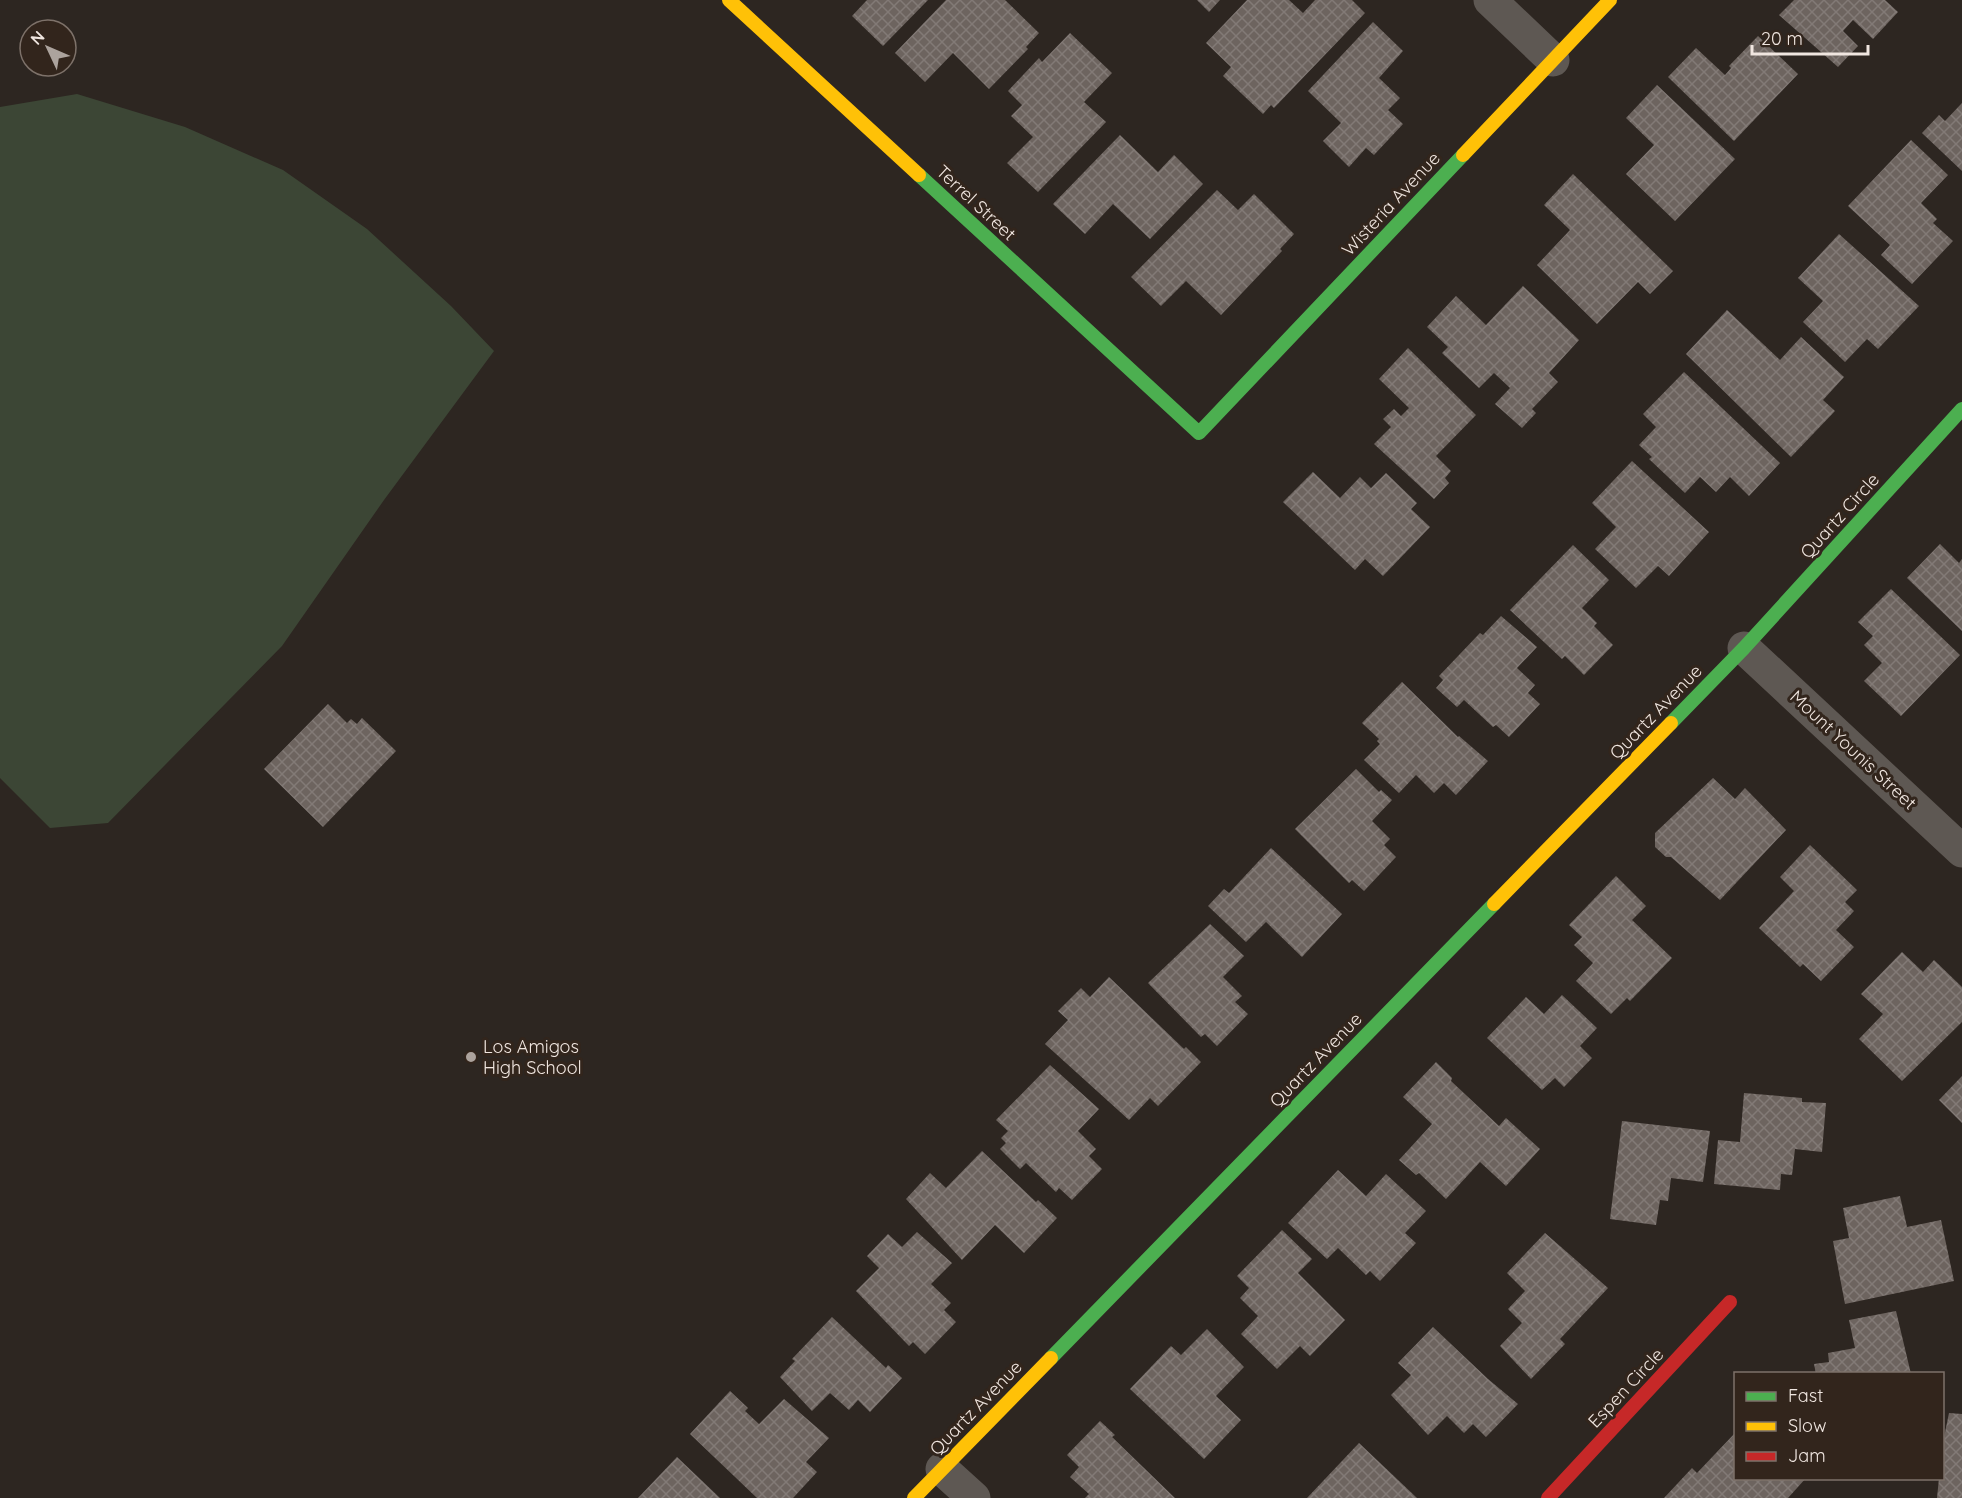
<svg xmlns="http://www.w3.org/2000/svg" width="1962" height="1498" font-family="Quicksand,sans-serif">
  <defs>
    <pattern id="building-cross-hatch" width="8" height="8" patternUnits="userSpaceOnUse" patternTransform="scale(1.5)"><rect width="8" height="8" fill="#6d645f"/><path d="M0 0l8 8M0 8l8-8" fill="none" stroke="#827a76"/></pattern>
  </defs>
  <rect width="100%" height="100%" fill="#2d2621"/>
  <!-- garden -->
  <path fill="#3c4635" d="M77,94L185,127L283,170L367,229L451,306L494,351L384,500L282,646L108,823L50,828L0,778V107Z"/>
  <!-- building -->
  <g fill="url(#building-cross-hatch)">
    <path d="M867,0H928L883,46L852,16Z"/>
    <path d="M946,0H1005L1039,33L1026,47L1028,49L989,89L953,53L925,82L895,53Z"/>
    <path d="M1197,0H1220L1209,12Z"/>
    <path d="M1247,0H1289L1303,13L1315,0H1352L1365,13L1274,108L1271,105L1263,114L1223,76L1231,67L1206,43Z"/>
    <path d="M1794,0H1885L1898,12L1873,39L1853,20L1843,31L1858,46L1838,67L1779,15Z"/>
    <path d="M1373,22L1403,51L1379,78L1400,98L1388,110L1403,124L1374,155L1366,148L1349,167L1323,141L1341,123L1308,91Z"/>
    <path d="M1070,33L1112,73L1084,102L1106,122L1038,192L1007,163L1033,137L1011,116L1022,105L1008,91L1039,58L1042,62Z"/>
    <path d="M1758,36L1798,74L1734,141L1668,77L1696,48L1725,75L1731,68L1729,66Z"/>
    <path d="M1657,85L1735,159L1675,221L1626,174L1654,145L1626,118Z"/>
    <path d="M1962,103V171L1922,133L1939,115L1945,121Z"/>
    <path d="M1120,135L1158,172L1174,155L1203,184L1150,239L1113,204L1085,234L1053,204Z"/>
    <path d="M1911,140L1948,175L1921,203L1937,219L1933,223L1953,241L1912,284L1881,255L1890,245L1848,206Z"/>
    <path d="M1573,174L1673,271L1650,294L1638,282L1597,324L1537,265L1570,230L1544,205Z"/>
    <path d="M1217,190L1238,210L1254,194L1294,234L1280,249L1282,251L1221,315L1186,281L1161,306L1131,277Z"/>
    <path d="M1839,234L1919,306L1878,349L1867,339L1845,362L1803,322L1823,301L1798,278Z"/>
    <path d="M1523,286L1579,340L1549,373L1558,382L1532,409L1536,413L1522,428L1495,404L1510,388L1494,373L1479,388L1442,353L1448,347L1427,327L1456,296L1486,325Z"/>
    <path d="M1727,310L1780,360L1801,337L1844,377L1823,400L1835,411L1791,457L1686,354Z"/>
    <path d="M1408,348L1476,415L1436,456L1451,471L1445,478L1449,483L1434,499L1374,444L1391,427L1383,419L1394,409L1401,416L1409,408L1379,379Z"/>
    <path d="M1684,372L1780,463L1749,496L1730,477L1716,492L1700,477L1685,493L1649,459L1652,457L1639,445L1656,427L1643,414Z"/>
    <path d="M1632,461L1709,532L1669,576L1658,566L1636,588L1595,549L1616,527L1592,503Z"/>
    <path d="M1313,472L1340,498L1360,477L1371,488L1386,473L1417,503L1411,509L1430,527L1383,576L1365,559L1355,570L1283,502Z"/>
    <path d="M1940,544L1959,563L1962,559V631L1907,578Z"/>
    <path d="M1573,545L1609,580L1582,608L1597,623L1594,626L1613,645L1584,675L1565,656L1562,659L1510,610Z"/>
    <path d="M1891,589L1960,655L1901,716L1864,681L1882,663L1864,645L1873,636L1858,622Z"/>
    <path d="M1501,616L1537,647L1517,668L1535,685L1528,693L1540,704L1509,737L1496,725L1493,727L1464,700L1457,707L1436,688L1443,680L1439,676L1480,633L1483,635Z"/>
    <path d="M1402,682L1458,737L1459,736L1488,761L1456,795L1444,783L1434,793L1416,775L1399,793L1364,760L1380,744L1377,741L1379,739L1362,723Z"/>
    <path d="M328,704L347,723L351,719L357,724L362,718L396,751L323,827L264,769Z"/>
    <path d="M1356,769L1379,792L1381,790L1392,800L1372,821L1390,839L1384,845L1396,857L1364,891L1352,880L1349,883L1295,829Z"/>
    <path d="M1713,778L1735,799L1745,788L1786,830L1720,900L1671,857H1666L1655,847V833Z"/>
    <path d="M1810,845L1857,890L1845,902L1854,911L1836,930L1854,947L1821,981L1803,964L1800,967L1759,928L1794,891L1780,877Z"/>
    <path d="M1271,848L1342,914L1302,957L1266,922L1246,942L1208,906L1224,889L1229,893Z"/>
    <path d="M1616,876L1646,906L1632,920L1672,958L1630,1001L1627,998L1611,1014L1576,981L1593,963L1574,945L1582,937L1569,925Z"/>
    <path d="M1210,924L1244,956L1223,977L1242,996L1235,1002L1248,1014L1217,1046L1205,1034L1201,1037L1148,983Z"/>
    <path d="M1902,952L1923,972L1934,960L1962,987V1022L1902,1081L1859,1039L1883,1014L1861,994Z"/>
    <path d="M1109,977L1184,1049L1186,1047L1201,1062L1158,1106L1150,1098L1129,1120L1045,1044L1068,1020L1058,1011L1081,988L1090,997Z"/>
    <path d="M1562,995L1597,1028L1580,1046L1592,1058L1564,1087L1555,1078L1542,1090L1487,1038L1526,997L1544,1014Z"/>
    <path d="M1436,1062L1452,1078L1451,1081L1499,1126L1506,1118L1540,1149L1506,1186L1480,1162L1446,1199L1419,1173L1416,1175L1399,1160L1432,1124L1403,1097Z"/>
    <path d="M1050,1065L1099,1109L1078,1131L1096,1149L1089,1156L1102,1169L1072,1200L1059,1188L1056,1192L1026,1163L1020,1169L1000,1149L1006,1143L1001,1138L1008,1131L996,1120Z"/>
    <path d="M1962,1076V1123L1939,1100Z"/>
    <path d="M1744,1093L1802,1098V1102L1826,1103L1822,1152L1795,1149L1792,1175L1781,1174L1780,1190L1714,1184L1718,1140L1740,1142Z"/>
    <path d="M1622,1121L1710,1131L1703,1182L1671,1178L1668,1201L1660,1200L1656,1225L1610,1219Z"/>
    <path d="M982,1151L1036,1202L1038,1200L1057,1218L1024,1253L995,1225L962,1260L906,1199L930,1173L946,1188Z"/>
    <path d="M1338,1170L1366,1196L1386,1174L1426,1211L1405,1233L1416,1243L1380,1281L1370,1271L1366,1275L1338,1248L1327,1259L1288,1223Z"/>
    <path d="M1900,1196L1907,1227L1941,1220L1954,1281L1845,1304L1833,1241L1849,1238L1843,1208Z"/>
    <path d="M1282,1230L1312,1259L1298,1273L1345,1320L1310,1356L1300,1346L1277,1369L1241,1334L1258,1316L1240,1298L1249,1288L1237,1276Z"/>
    <path d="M917,1232L952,1263L931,1284L951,1303L944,1310L956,1322L925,1354L913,1342L909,1346L856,1291L879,1268L867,1256L888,1234L902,1247Z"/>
    <path d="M1545,1233L1608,1288L1560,1339L1565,1344L1531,1379L1500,1346L1522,1323L1508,1309L1525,1291L1507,1273Z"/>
    <path d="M1896,1311L1911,1374H1816L1814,1364L1829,1362L1828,1353L1855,1348L1849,1320Z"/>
    <path d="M832,1317L886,1368L888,1365L902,1378L870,1412L858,1400L849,1410L830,1393L812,1411L780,1377L795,1361L792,1359Z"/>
    <path d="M1433,1327L1488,1379L1518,1404L1486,1437L1473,1424L1464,1433L1447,1416L1428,1435L1391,1395L1411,1375L1398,1363Z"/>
    <path d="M1207,1329L1244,1367L1216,1396L1241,1420L1204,1459L1130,1389L1171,1346L1181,1355Z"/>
    <path d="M730,1391L748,1408L745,1411L759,1424L784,1399L829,1438L806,1462L817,1472L793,1498H757L690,1434Z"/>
    <path d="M1949,1413L1962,1414V1498H1937L1939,1478H1942V1447Z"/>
    <path d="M1100,1421L1115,1435L1112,1437L1175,1498H1085L1089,1494L1070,1477L1079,1467L1067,1455Z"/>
    <path d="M1736,1432V1478H1806L1788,1498H1664L1692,1468L1697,1473Z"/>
    <path d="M1359,1443L1417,1498H1307Z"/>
    <path d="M677,1457L720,1498H638Z"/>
  </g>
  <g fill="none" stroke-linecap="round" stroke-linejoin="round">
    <!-- street -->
    <g stroke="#5e5853" stroke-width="33">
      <path d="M1490,0L1553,60"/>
      <path d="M1744,648L1962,851"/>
      <path d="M942,1469L974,1498"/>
    </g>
    <!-- fast -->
    <g stroke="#4caf50" stroke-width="14">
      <path d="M919,175L1199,433L1463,155"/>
      <path d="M1671,723L1744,648L1962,409"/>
      <path d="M1051,1358L1494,904"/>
    </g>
    <!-- slow -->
    <g stroke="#ffc107" stroke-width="14">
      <path d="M729,0L919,175"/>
      <path d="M1463,155L1610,0"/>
      <path d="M1494,904L1671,723"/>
      <path d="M914,1498L1051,1358"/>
    </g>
    <!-- jam -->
    <path stroke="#c62828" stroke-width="14" d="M1548,1498L1730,1302"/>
  </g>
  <!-- markers -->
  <circle fill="#aca39d" stroke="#32251c" stroke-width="2" cx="471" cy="1057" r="6"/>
  <g text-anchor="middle" stroke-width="6" stroke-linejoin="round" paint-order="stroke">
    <!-- street labels -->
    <g font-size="18" fill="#f0e6e0" stroke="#32251c">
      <text transform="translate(976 203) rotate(43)" y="6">Terrel Street</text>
      <text transform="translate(1391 204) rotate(-47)" y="6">Wisteria Avenue</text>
      <text transform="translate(1840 516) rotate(-48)" y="6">Quartz Circle</text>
      <text transform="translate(1656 712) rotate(-46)" y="6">Quartz Avenue</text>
      <text transform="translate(1853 750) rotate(43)" y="6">Mount Younis Street</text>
      <text transform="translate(1316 1060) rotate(-46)" y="6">Quartz Avenue</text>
      <text transform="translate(1626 1388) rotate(-47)" y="6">Espen Circle</text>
      <text transform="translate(976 1408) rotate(-46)" y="6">Quartz Avenue</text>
    </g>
    <!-- poi labels -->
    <g font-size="18" fill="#f0e6e0" stroke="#32251c" text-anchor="start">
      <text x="483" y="1053">Los Amigos<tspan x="483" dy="21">High School</tspan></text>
    </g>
  </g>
  <!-- legend -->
  <rect x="1734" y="1372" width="210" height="108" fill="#32251c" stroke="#7e726a" stroke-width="1.5"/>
  <rect x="1746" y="1392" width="30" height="9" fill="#4caf50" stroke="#7e726a" stroke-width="1.5"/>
  <text x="1788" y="1402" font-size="18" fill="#f0e6e0">Fast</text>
  <rect x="1746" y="1422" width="30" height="9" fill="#ffc107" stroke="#7e726a" stroke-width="1.5"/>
  <text x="1788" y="1432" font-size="18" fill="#f0e6e0">Slow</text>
  <rect x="1746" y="1452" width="30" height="9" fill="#c62828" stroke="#7e726a" stroke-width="1.5"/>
  <text x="1788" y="1462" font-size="18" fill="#f0e6e0">Jam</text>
  <!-- north arrow -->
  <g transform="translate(48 48) rotate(314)"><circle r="28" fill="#32251c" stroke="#7e726a" stroke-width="1.5"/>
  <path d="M0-4.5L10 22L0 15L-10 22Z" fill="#aca39d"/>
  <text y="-9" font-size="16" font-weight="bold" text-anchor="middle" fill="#f0e6e0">N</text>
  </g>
  <!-- scale -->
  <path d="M1752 45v9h116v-9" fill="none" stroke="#f0e6e0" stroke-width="3"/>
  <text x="1761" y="45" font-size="18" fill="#f0e6e0" stroke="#32251c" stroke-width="4.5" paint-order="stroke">20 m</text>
</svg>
